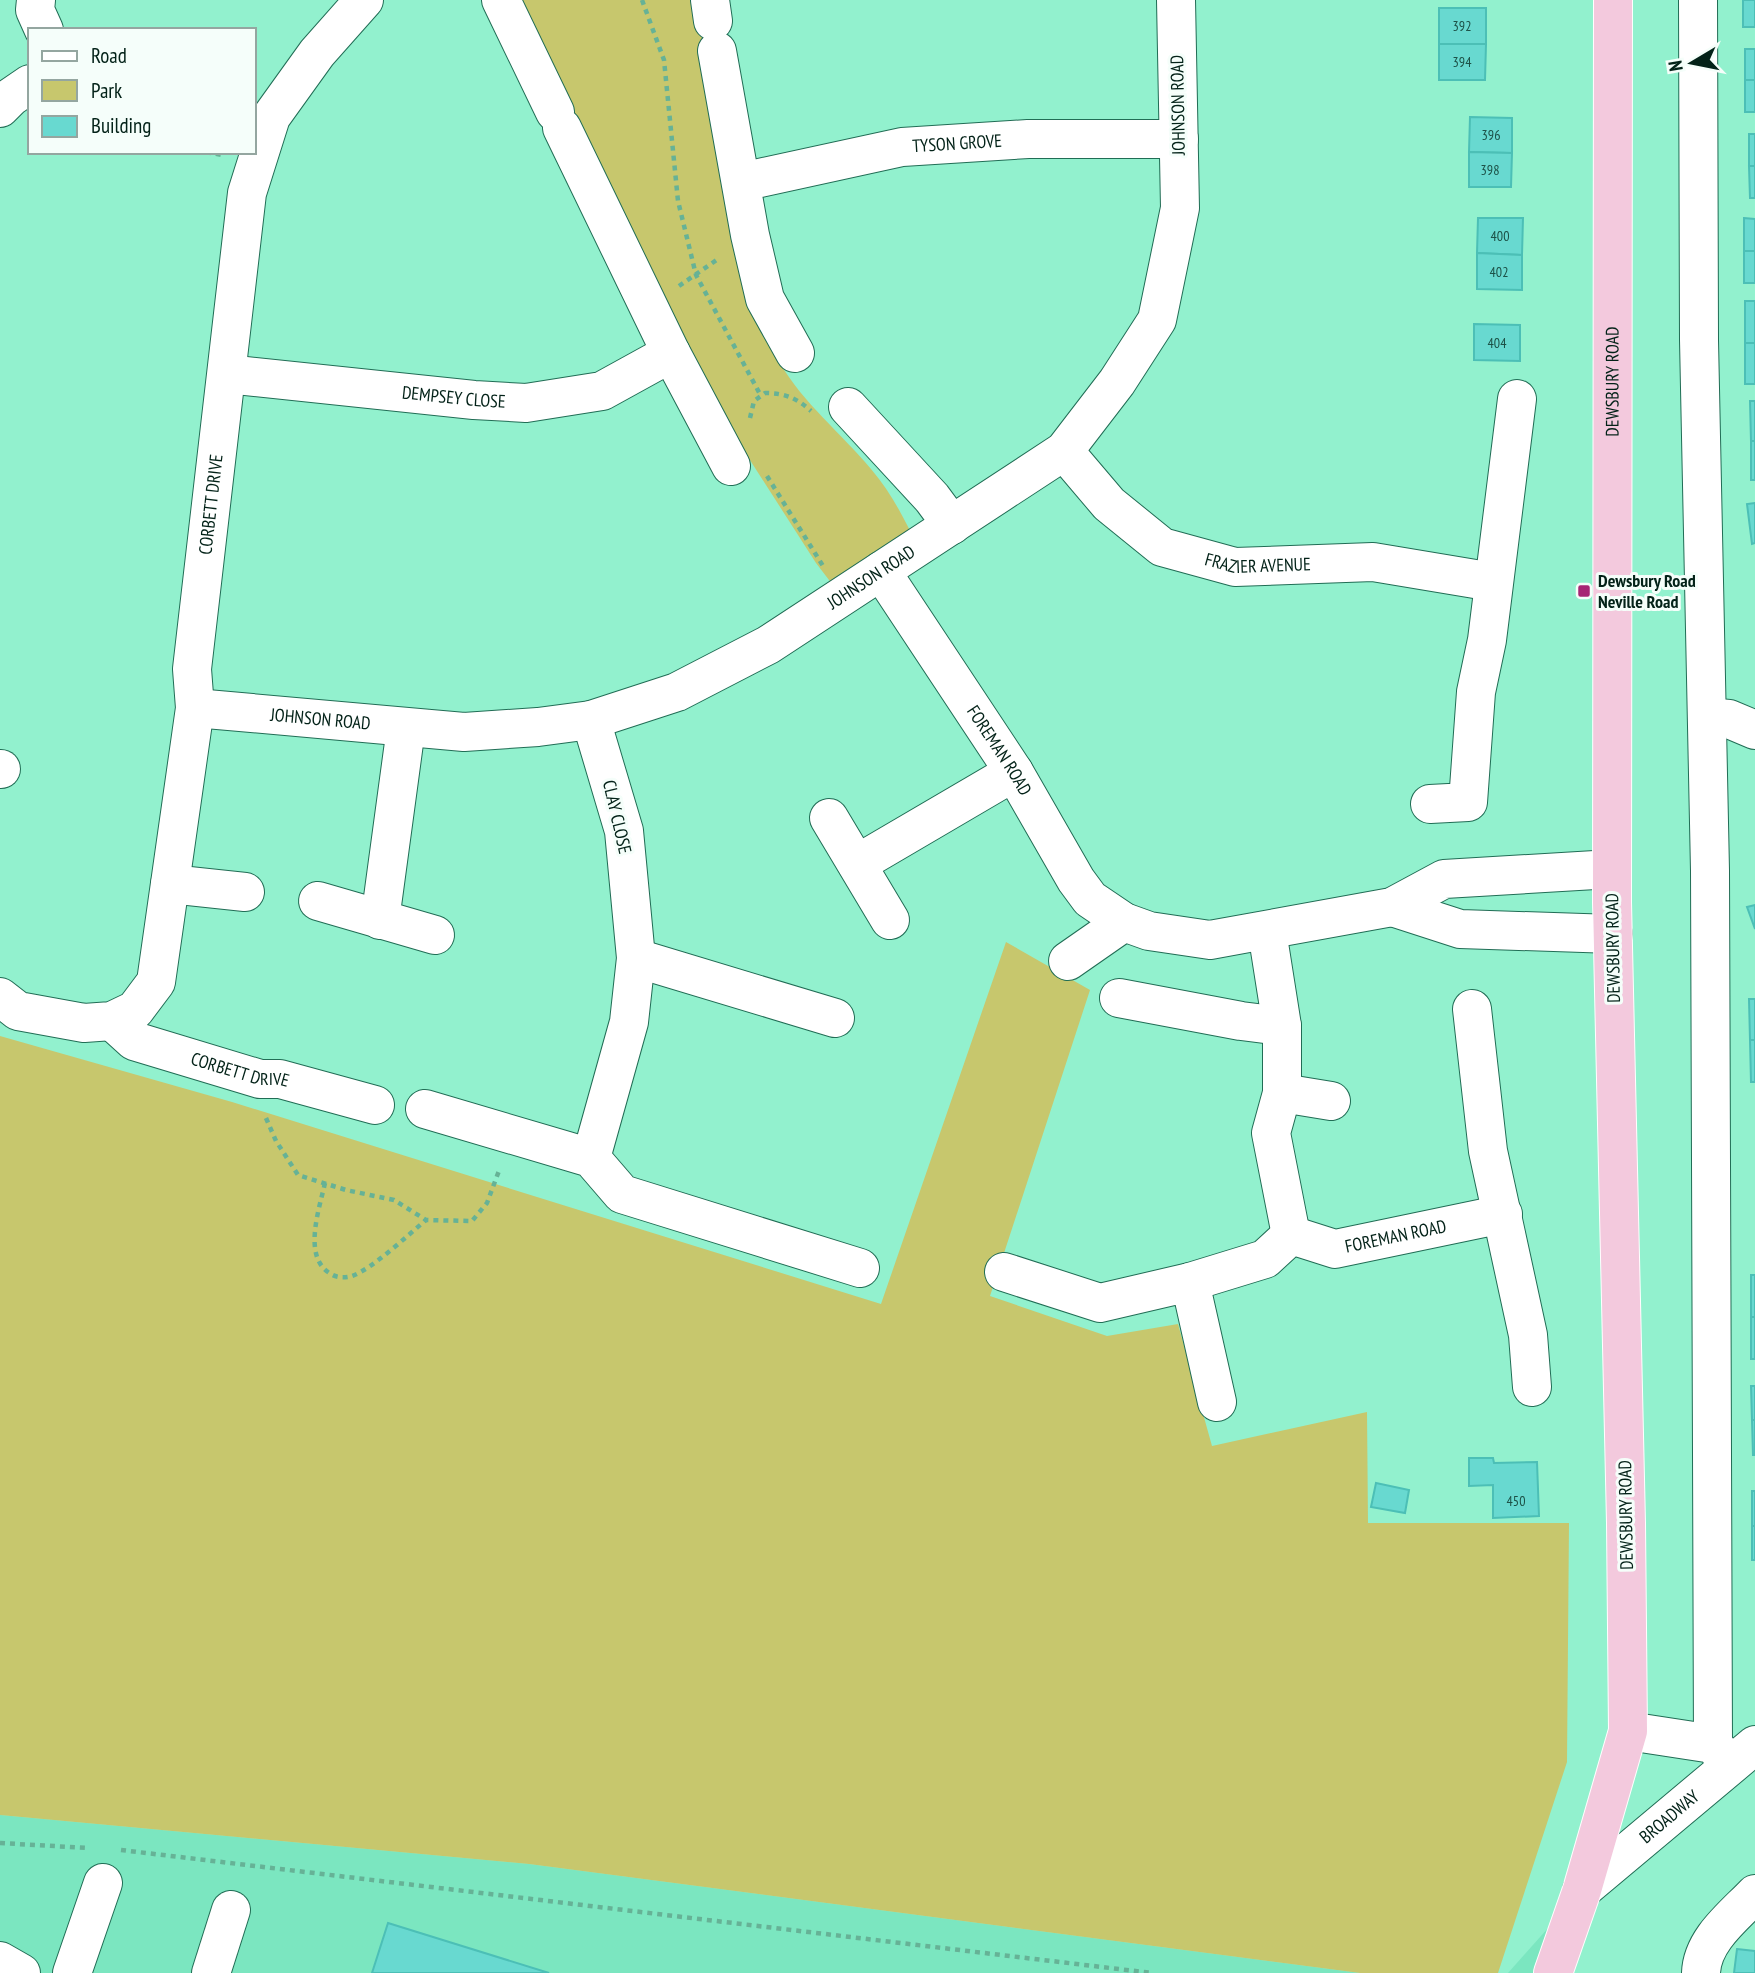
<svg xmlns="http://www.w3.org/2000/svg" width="1755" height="1973" font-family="'PT Sans Narrow',sans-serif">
  <rect width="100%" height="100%" fill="#92f1ce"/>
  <!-- built -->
  <g fill="#7be6c0">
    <path d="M0,1815L529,1864L1360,1973H0Z"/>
    <path d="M1582,1890L1553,1973H1508Z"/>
  </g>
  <!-- green -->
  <g fill="#c7c76d">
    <path d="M501,0H710L780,363C803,403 841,433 871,469C891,492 905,520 918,547L842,597L816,563L748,457L718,440Z"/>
    <path d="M1006,942L1090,990L990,1296L1107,1336L1178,1324L1212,1446L1367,1412L1368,1523H1569L1567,1762L1498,1973H1360L529,1864L0,1815V1036L232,1102L881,1304Z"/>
  </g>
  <!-- building -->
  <g fill="#68d9d0" stroke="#4cbfb6" stroke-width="2">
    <rect x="1743" y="0" width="12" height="27"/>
    <rect x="1439" y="8" width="47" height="36"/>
    <path d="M1439,44H1486L1485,80H1439Z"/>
    <rect x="1745" y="49" width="10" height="31"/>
    <rect x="1745" y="80" width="10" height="32"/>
    <path d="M1470,117L1512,118V153L1469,152Z"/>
    <rect x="1749" y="134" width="6" height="32"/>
    <path d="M1469,152L1512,153L1511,187H1469Z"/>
    <path d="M1749,166H1755V198H1750Z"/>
    <path d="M1478,218H1523L1522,255L1477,253Z"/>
    <path d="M1744,218L1755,219V251H1744Z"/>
    <rect x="1744" y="251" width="11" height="32"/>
    <path d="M1477,253L1522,255V290L1477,289Z"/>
    <rect x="1745" y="301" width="10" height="42"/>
    <path d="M1474,324L1520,325V361L1474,360Z"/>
    <rect x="1745" y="343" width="10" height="41"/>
    <path d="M1750,401H1755V441H1751Z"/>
    <rect x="1751" y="441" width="4" height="39"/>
    <path d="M1755,503V543L1752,544L1747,504Z"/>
    <path d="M1755,905V929L1747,907Z"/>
    <path d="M1749,999H1755V1040H1750Z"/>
    <path d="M1750,1040H1755V1082H1751Z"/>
    <rect x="1751" y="1275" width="4" height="42"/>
    <rect x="1751" y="1317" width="4" height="42"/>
    <path d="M1751,1386H1755V1420H1752Z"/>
    <path d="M1752,1420H1755V1455H1753Z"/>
    <path d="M1469,1458H1493L1494,1463L1537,1462L1539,1516L1493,1518V1485L1469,1486Z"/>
    <path d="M1376,1483L1409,1490L1405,1513L1371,1507Z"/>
    <rect x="1752" y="1491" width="3" height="35"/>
    <rect x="1752" y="1526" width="3" height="34"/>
    <path d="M388,1923L549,1973H372Z"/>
    <path d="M1737,1949L1755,1951V1973H1734Z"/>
  </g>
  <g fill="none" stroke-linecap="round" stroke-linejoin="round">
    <!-- minor casing -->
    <g stroke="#216d55" stroke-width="40">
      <g id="minor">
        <path d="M36,0L35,10L44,30"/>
        <path d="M501,0L555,112"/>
        <path d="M710,0L713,21"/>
        <path d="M1698,0L1699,340L1710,871L1713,1744"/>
        <path d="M717,51L750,235L765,299L795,353"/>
        <path d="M0,108L11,97L30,84"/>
        <path d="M562,128L671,353L731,466"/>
        <path id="s1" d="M741,182L902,147L1028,139H1179"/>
        <path id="s2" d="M227,374L474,400L526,403L602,391L671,353"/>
        <path d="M848,407L932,498L952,525"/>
        <path id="s3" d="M1064,451L1109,504L1162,547L1235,567L1373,562L1493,582"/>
        <path id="s4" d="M881,571L1014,772L1076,880L1090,899L1124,922L1149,931L1210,940L1392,907L1444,879L1612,869"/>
        <path id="s5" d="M195,708L464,732L538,727L591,720L677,692L768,645L1064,451L1117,382L1157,320L1180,208L1176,0"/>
        <path d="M1707,717L1729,719L1755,730"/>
        <path d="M0,769H1"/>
        <path d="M1430,804L1468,802L1476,692L1487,640L1517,399"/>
        <path d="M829,818L890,920"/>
        <path d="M857,864L1014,772"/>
        <path d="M170,884L245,892"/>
        <path d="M318,901L435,935"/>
        <path d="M1392,907L1460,929L1613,934"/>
        <path d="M380,920L406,728"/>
        <path d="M1267,931L1282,1026V1093L1271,1133L1291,1235"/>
        <path d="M636,958L835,1018"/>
        <path d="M1068,961L1124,922"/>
        <path id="s6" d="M0,997L18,1011L84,1023L112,1021L135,1010L156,982L195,708L192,669L247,193L271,117L317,53L364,0"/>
        <path d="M1119,998L1241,1021L1282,1026"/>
        <path d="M1472,1009L1488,1151L1528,1335L1532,1387"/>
        <path id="s7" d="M112,1021L134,1041L260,1079H280L375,1105"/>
        <path d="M1282,1093L1331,1101"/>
        <path d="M425,1109L591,1158L622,1194L860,1268"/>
        <path d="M591,1158L629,1022L636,958L624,831L591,720"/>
        <path d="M1004,1272L1100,1303L1190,1282L1217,1402"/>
        <path id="s8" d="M1190,1282L1265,1259L1291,1235L1335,1249L1503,1214"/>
        <path d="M1628,1731L1713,1744L1729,1764"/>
        <path id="s9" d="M1582,1890L1755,1745"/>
        <path d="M0,1961L21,1973"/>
        <path d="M72,1973L103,1883"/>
        <path d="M211,1973L231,1910"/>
        <path d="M1701,1973C1702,1940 1734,1916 1755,1894"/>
      </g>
    </g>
    <!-- highway casing -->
    <g stroke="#fff" stroke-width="40">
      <g id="highway">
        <path id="s10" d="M1553,1973L1582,1890L1628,1731L1626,1523L1612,902L1613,0"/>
      </g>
    </g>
    <!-- path -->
    <g stroke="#66b296" stroke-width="4.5" stroke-dasharray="5 5" stroke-linecap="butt">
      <path d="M642,0L664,60L678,201L696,275L761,396"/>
      <path d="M206,152L222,155"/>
      <path d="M679,286L718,259"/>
      <path d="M750,418L754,401L765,393C784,393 797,398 811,411"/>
      <path d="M767,476L823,566"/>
      <path d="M266,1118L276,1141L298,1175L346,1190L394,1200L426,1220L472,1221L487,1203L500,1168"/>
      <path d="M325,1183C319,1210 302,1258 331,1274C337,1278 345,1278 352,1276C372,1269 408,1235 426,1220"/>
      <path d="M0,1843L88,1848"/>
      <path d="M121,1850L1152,1973"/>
    </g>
    <!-- minor -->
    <use href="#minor" stroke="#fff" stroke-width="38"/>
    <!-- highway -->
    <use href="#highway" stroke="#f3c9dd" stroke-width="38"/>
  </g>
  <!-- markers -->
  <rect fill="#a62574" stroke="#f5fefa" stroke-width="2.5" x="1577" y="584" width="14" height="14" rx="3.5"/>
  <g text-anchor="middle" stroke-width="6" stroke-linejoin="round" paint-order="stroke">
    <!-- number labels -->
    <g font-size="14" fill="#1c5046">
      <text x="1462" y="31">392</text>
      <text x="1462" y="67">394</text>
      <text x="1491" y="140">396</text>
      <text x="1490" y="175">398</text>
      <text x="1500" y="241">400</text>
      <text x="1499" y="277">402</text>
      <text x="1497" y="348">404</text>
      <text x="1516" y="1506">450</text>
    </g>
    <!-- street labels -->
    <g font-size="18" fill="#032218" stroke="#f5fefa">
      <text transform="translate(1178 105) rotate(-91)" y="6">JOHNSON ROAD</text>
      <text dy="6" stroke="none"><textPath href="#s1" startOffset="220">TYSON GROVE</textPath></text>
      <text dy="6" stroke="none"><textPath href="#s10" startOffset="1603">DEWSBURY ROAD</textPath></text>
      <text dy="6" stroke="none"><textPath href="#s2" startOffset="228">DEMPSEY CLOSE</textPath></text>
      <text dy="6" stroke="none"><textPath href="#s6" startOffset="660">CORBETT DRIVE</textPath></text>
      <text dy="6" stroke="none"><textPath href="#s3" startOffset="236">FRAZIER AVENUE</textPath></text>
      <text dy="6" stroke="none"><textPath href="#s5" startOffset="714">JOHNSON ROAD</textPath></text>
      <text dy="6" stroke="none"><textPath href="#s5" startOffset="126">JOHNSON ROAD</textPath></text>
      <text dy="6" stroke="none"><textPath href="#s4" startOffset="215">FOREMAN ROAD</textPath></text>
      <text transform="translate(617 817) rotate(77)" y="6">CLAY CLOSE</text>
      <text transform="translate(1613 948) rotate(-91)" y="6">DEWSBURY ROAD</text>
      <text dy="6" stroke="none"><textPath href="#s7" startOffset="140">CORBETT DRIVE</textPath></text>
      <text dy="6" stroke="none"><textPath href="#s8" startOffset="222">FOREMAN ROAD</textPath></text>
      <text transform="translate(1626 1515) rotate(-91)" y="6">DEWSBURY ROAD</text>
      <text dy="6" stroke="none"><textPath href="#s9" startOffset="114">BROADWAY</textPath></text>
    </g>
    <!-- poi labels -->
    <g font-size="18" font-weight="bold" fill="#032218" stroke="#f5fefa" text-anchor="start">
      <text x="1598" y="587">Dewsbury Road<tspan x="1598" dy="21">Neville Road</tspan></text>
    </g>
  </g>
  <!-- legend -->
  <rect x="28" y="28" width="228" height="126" fill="#f5fefa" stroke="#94a6a0" stroke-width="2"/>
  <rect x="42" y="51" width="35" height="10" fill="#ffffff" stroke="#94a6a0" stroke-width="2"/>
  <text x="91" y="63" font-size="21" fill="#032218">Road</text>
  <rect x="42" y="80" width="35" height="21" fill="#c7c76d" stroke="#94a6a0" stroke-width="2"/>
  <text x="91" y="98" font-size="21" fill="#032218">Park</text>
  <rect x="42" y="116" width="35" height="21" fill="#68d9d0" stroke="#94a6a0" stroke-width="2"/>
  <text x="91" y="133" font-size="21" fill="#032218">Building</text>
  <!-- north arrow -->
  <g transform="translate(1692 63) rotate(260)" stroke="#f5fefa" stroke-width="5" paint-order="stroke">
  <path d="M0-5L12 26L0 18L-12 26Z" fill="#032218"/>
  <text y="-10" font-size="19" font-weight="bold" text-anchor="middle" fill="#032218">N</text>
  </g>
</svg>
